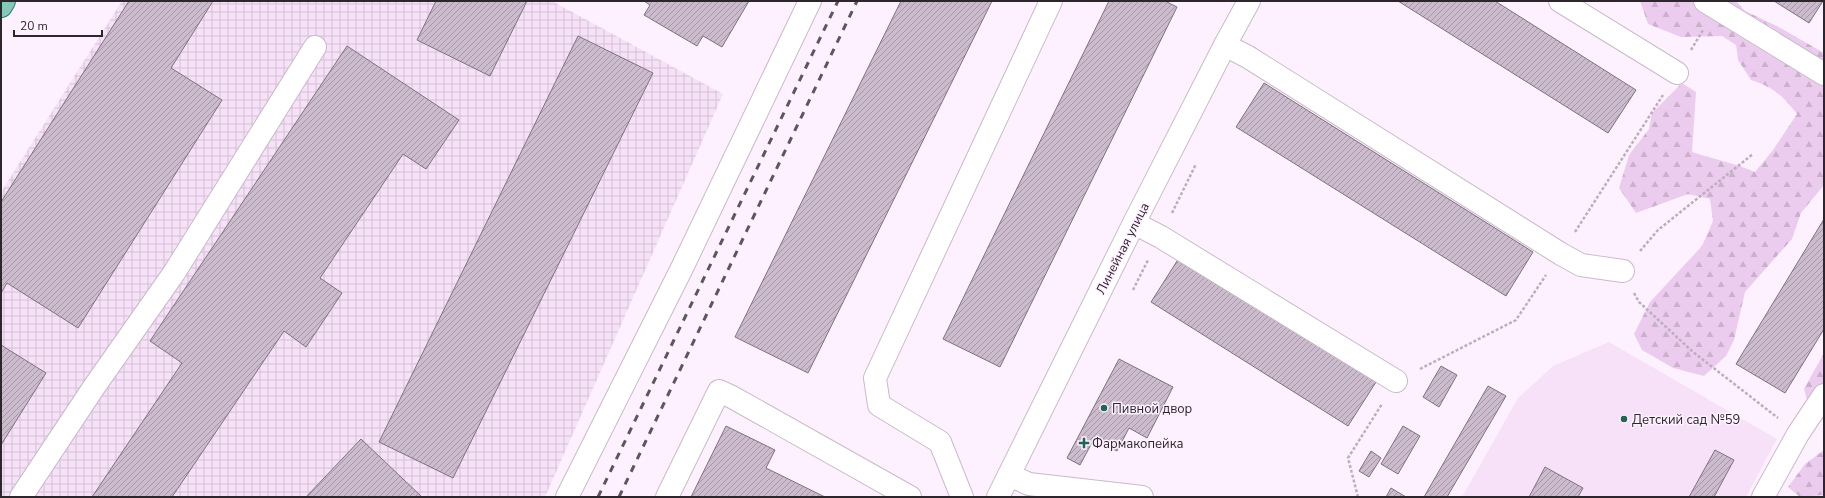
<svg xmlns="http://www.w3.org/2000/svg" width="1825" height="498" font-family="'Nunito Sans',sans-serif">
  <defs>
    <pattern id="industrial-grid" width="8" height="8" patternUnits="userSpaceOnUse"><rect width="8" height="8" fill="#f7e1f8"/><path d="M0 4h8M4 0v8" fill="none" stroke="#d4c1d5"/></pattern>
    <pattern id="forest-firs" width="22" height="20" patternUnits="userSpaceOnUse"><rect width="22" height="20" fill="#ecccee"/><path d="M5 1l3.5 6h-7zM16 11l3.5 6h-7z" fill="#cbafcc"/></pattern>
    <pattern id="building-hatch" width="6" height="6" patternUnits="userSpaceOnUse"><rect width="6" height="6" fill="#cbbbcc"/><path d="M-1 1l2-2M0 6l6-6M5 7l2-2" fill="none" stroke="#a598a6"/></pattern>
  </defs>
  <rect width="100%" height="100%" fill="#fef1ff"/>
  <!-- built -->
  <path fill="#f7e1f8" d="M1609,342L1777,439L1746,497H1462L1518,398L1553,366Z"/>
  <!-- industrial -->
  <path fill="url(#industrial-grid)" d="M122,1H552L723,94L545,497H1V192Z"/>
  <!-- forest -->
  <g fill="url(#forest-firs)">
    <path d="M1640,1H1736L1745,11L1777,26L1824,53V185L1801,213L1792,239L1745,292L1734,340L1726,356L1704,376L1673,368L1642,350L1634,334L1650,302L1702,246L1713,221L1710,199L1688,194L1636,213L1619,188L1629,155L1649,129L1652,113L1682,83L1696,92L1692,152C1713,159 1734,163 1755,172L1773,150L1797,114C1782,95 1773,87 1751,80L1738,60L1736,45L1722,36L1681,37L1648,24Z"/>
    <path d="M1824,353V405L1808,404L1804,389Z"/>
    <path d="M1824,450V495L1800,497L1788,487L1805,464Z"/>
  </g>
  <!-- building -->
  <g fill="url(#building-hatch)" stroke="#807181">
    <path d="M129,1H213L171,68L222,100L78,328L7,283L1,293V202Z"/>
    <path d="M436,1H527L490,76L417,40Z"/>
    <path d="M644,1H749L722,47L703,36L697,46L644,15L650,5Z"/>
    <path d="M901,1H992L808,373L735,337Z"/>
    <path d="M1109,1H1165L1177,7L1000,367L943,339Z"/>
    <path d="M1398,1H1495L1636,90L1608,133Z"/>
    <path d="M1774,1H1823L1809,23Z"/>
    <path d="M578,36L653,73L453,478L379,442Z"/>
    <path d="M347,46L459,120L426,169L403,154L320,278L342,293L306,347L284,331L172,497H92L182,363L150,341Z"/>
    <path d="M1264,83L1533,252L1506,296L1236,127Z"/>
    <path d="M1824,219V329L1785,393L1736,364Z"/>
    <path d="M1179,258L1376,382L1348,426L1151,302Z"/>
    <path d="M1,345L46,373L1,445Z"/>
    <path d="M1119,359L1173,387L1147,438L1129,428L1117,451L1094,439L1080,465L1067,458Z"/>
    <path d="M1441,366L1457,375L1439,407L1423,397Z"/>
    <path d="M1488,386L1506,396L1447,497H1424Z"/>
    <path d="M726,426L775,450L766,468L825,497H691Z"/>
    <path d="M1403,426L1420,436L1398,474L1381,464Z"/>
    <path d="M361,439L422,497H306Z"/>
    <path d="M1715,450L1734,460L1714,497H1689Z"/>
    <path d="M1371,451L1381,458L1369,477L1359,471Z"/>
    <path d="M1545,467L1583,488L1578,497H1529Z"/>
    <path d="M1391,488L1406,497H1386Z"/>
  </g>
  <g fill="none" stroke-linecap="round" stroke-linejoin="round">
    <!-- minor casing -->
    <g stroke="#c9baca" stroke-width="24">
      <g id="minor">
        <path d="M1560,1L1677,73"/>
        <path d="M1705,1L1824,74"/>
        <path d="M1225,45L1248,57L1561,254L1581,265L1623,271"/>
        <path d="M1134,223L1161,237L1396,381"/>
        <path d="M1009,475L1029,484L1142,497"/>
        <path d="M21,497L94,387L174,273L315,47"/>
        <path d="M567,497L681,270L810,1"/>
        <path d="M667,497L719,391L732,397L910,497"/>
        <path d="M962,497L940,442L879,405L875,378L1051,1"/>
        <path d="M998,497L1134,223L1225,45L1249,1"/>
        <path d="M1763,497L1798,434L1824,395"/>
      </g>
    </g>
    <!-- major casing -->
    <g stroke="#327869" stroke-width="24">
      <path id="major" d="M1,6L4,1"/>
    </g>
    <!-- path -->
    <g stroke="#bab0bb" stroke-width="2.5" stroke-dasharray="3 2" stroke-linecap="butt">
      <path d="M1691,50L1703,30"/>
      <path d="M1172,213L1196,164"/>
      <path d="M1575,232L1663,95"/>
      <path d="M1640,251L1658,230L1753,154"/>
      <path d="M1133,290L1148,260"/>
      <path d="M1634,293L1639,302L1693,352L1778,418"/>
      <path d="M1420,369L1516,320L1546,275"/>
      <path d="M1358,497L1348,458L1382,404"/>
    </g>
    <!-- minor -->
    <use href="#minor" stroke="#fff" stroke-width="22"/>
    <!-- major -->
    <use href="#major" stroke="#85c8b9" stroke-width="22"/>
    <!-- rail -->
    <g stroke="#5e565e" stroke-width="3" stroke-dasharray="7 7" stroke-linecap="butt">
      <path d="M598,497L838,1"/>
      <path d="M619,497L857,1"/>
    </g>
  </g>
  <!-- markers -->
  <g fill="#216455" stroke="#fef1ff" stroke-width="1.5">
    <circle cx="1104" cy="408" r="4"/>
    <circle cx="1624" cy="419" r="4"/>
    <path d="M1082 437h4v4h4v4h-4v4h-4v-4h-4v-4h4z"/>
  </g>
  <g text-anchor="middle" stroke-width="3" stroke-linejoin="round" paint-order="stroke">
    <!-- street labels -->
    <g font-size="13" fill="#2d272d" stroke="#fef1ff">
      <text transform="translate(1122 248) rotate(-63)" y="5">Линейная улица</text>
    </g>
    <!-- poi labels -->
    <g font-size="13" fill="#2d272d" stroke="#fef1ff" text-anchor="start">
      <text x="1112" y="413">Пивной двор</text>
      <text x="1632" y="424">Детский сад №59</text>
      <text x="1092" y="448">Фармакопейка</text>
    </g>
  </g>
  <!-- border -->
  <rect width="1825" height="498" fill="none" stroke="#2d272d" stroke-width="4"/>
  <!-- scale -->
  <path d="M14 30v6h88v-6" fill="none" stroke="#2d272d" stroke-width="2"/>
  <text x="20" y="30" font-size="12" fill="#2d272d" stroke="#fef1ff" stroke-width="3" paint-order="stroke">20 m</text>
</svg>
